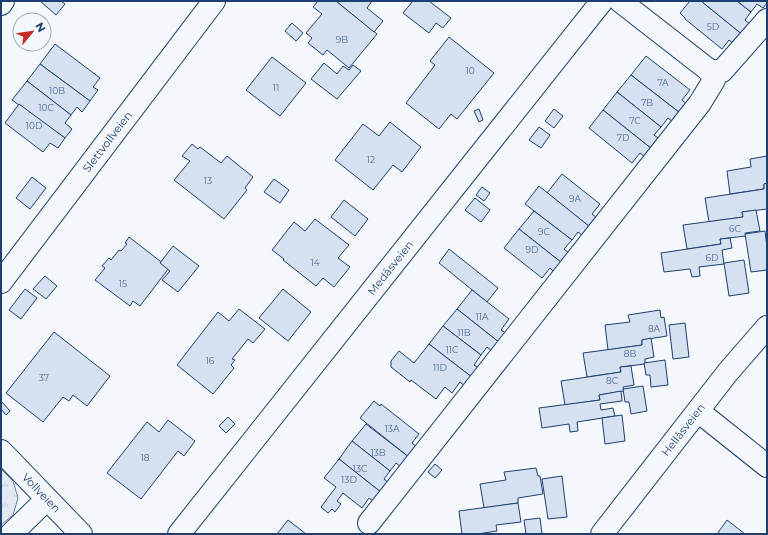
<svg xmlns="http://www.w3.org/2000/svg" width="768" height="535" font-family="Montserrat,sans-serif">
  <defs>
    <pattern id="grass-tufts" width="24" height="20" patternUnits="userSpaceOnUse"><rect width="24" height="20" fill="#e3e9f0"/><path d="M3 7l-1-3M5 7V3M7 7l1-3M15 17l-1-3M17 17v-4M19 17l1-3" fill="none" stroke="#c2c9d1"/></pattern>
  </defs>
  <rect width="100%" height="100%" fill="#f4f7fb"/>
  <!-- grass -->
  <path fill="url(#grass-tufts)" stroke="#687fa3" d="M1,469L13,481L18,498L13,515L1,525Z"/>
  <!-- building -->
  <g fill="#d5e0f0" stroke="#1d3f73">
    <path d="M40,1H61L65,4L56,15Z"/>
    <path d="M318,1H336L377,34L349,68L327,50L323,55L308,43L312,38L306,33L322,14L313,7Z"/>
    <path d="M336,1H372L367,8L383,21L374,32Z"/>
    <path d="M413,1H429L451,18L443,28L436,23L429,33L403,13Z"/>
    <path d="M690,1H701L743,35L735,45L729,40L722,49L685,19V18L680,13Z"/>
    <path d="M701,1H737L751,12L745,20L751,25L743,35Z"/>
    <path d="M737,1H767V3L763,8L757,4L751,12Z"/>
    <path d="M292,23L303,33L296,41L285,31Z"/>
    <path d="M449,37L494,73L457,119L451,114L439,129L406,103L435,65L430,61Z"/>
    <path d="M55,44L100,78L93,87L98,90L90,101L40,64Z"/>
    <path d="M646,56L690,90L682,100L687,104L680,113L631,75Z"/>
    <path d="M272,57L306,83L280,116L246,90Z"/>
    <path d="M324,63L337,74L343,66L349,70L353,65L361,71L337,99L311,79Z"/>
    <path d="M40,64L90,101L82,112L77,107L71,115L27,81Z"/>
    <path d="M631,75L680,113L673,122L668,118L661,127L617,92Z"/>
    <path d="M27,81L71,115L65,123L72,129L65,138L12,100Z"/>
    <path d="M617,92L661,127L654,135L659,139L652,149L603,110Z"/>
    <path d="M19,104L65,138L58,148L50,143L43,152L5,123Z"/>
    <path d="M479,109L483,120L479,122L474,111Z"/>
    <path d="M554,109L563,116L554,128L545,121Z"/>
    <path d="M603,110L652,149L645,157L640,153L632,163L589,128Z"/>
    <path d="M390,122L421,147L402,172L393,165L373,190L335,160L363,124L379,136Z"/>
    <path d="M539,127L550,135L541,148L529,140Z"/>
    <path d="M192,144L198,149L200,147L221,163L227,156L253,177L245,188L247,190L224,219L174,180L190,161L182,156Z"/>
    <path d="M767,156V183L764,184V189L730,194L727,171L751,167L750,159Z"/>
    <path d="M562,174L600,204L592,214L597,218L590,227L547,193Z"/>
    <path d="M32,177L46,188L30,209L16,198Z"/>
    <path d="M274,179L289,190L280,203L264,192Z"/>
    <path d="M767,183V209L742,212L743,217L709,222L705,198L764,189V184Z"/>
    <path d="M539,186L590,227L583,236L578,232L572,240L525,204Z"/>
    <path d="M482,187L490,193L484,201L476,195Z"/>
    <path d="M475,198L490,210L481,222L465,210Z"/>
    <path d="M344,200L368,219L355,236L331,217Z"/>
    <path d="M756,210L760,231L745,233L746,236L720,239L721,244L687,249L683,225L743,217L742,212Z"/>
    <path d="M534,211L572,240L564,249L569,253L562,263L519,229Z"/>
    <path d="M315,219L349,245L338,258L350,267L334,287L323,278L316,286L283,260L284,259L272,250L294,222L305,231Z"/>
    <path d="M519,229L562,263L554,272L550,268L542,278L504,248Z"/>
    <path d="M765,231L767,247V270L751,272L745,234Z"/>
    <path d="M129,237L169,268L140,306L133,301L130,306L95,280L105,268L102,266L109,258L111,260L119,250L121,251L127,244L125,243Z"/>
    <path d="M730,238L732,248L722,250L724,264L699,267L700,276L692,277L690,269L664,272L661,253L721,244L720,239Z"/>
    <path d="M173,246L199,266L178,292L162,280L170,271L160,263Z"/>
    <path d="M449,249L498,288L487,302L439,263Z"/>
    <path d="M744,260L749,293L729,296L724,263Z"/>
    <path d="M45,276L57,286L46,299L33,289Z"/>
    <path d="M25,289L37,298L21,319L9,310Z"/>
    <path d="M283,289L311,312L288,341L259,318Z"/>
    <path d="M472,290L509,319L501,330L507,334L500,343L457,309Z"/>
    <path d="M239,309L265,329L253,343L248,339L232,359L235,360L231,365L234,368L213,394L177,365L218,312L229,321Z"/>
    <path d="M457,309L500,343L493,352L487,347L481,355L443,326Z"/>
    <path d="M660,310L661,318L664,317L667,336L642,340V345L608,350L605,325L630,322L628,315Z"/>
    <path d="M685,323L689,357L673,359L669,325Z"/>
    <path d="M443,326L481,355L474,365L480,369L473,378L429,344Z"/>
    <path d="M54,332L110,376L87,406L73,395L69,401L63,397L43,422L6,393Z"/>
    <path d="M651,338L654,357L645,359V364L620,367L621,372L587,377L583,353L642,345V340Z"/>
    <path d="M429,344L473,378L466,387L460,382L452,393L445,387L436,399L411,380L410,382L391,367V361L399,351L414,363Z"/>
    <path d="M665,360L668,385L651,387L650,375H646L644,363Z"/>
    <path d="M631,366L634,385L623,387L624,391L599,395L600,400L565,405L561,381L621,372L620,367Z"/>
    <path d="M643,386L647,411L631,414L629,402H625L623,389Z"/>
    <path d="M621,391L622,401L600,404L601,410L613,408L615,416L577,422L578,431L570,432L569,424L542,428L539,408L600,400L599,395Z"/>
    <path d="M374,401L380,406L381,404L419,434L412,443L418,448L410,458L360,418Z"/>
    <path d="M2,402L10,411L6,415L1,409V403Z"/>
    <path d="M622,415L625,441L605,444L602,418Z"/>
    <path d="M228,417L235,424L226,433L219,426Z"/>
    <path d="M168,420L195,441L184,456L178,451L141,499L107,473L147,422L159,432Z"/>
    <path d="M366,424L410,458L402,468L396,463L390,471L352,441Z"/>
    <path d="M352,441L390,471L384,479L389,483L382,493L339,459Z"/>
    <path d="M339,459L382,493L374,502L369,498L362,508L343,493L337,501L341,504L335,512L332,509L328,513L321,507L336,487L324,478Z"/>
    <path d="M435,464L442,470L435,478L428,472Z"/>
    <path d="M536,468L538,476H540L543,494L518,498V503L484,508L480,484L506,480L504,472Z"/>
    <path d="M562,476L567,517L548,519L542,479Z"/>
    <path d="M518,503L521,522L496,525L497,531L477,534H462L459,511Z"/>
    <path d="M540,518L542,534H526L524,520Z"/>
    <path d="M288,520L306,534H277Z"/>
    <path d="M727,520L745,534H717Z"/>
  </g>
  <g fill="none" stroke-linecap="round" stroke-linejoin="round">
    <!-- minor casing -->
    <g stroke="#1d3f73" stroke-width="24">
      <g id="minor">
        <path d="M620,1L710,71H722L767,20"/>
        <path d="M1,4L3,1"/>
        <path id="s1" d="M1,282L214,1"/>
        <path d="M698,411L767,466"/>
        <path id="s2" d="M1,451L81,534"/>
        <path d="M369,523L700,103L714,80L710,71"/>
        <path d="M11,534L47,499"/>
        <path id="s3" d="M179,534L602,1"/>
        <path id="s4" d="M602,534L728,372L767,327"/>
      </g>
    </g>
    <!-- minor -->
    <use href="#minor" stroke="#f4f7fb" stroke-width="22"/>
  </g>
  <g text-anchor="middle" stroke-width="3" stroke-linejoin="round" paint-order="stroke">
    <!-- number labels -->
    <g font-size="9" fill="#4b6792">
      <text x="713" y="30">5D</text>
      <text x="342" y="43">9B</text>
      <text x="470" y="74">10</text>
      <text x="663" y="86">7A</text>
      <text x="276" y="91">11</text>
      <text x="57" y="94">10B</text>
      <text x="647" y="106">7B</text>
      <text x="46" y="111">10C</text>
      <text x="635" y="124">7C</text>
      <text x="34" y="129">10D</text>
      <text x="623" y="141">7D</text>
      <text x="371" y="163">12</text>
      <text x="208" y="184">13</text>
      <text x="575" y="202">9A</text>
      <text x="735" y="232">6C</text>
      <text x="544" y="235">9C</text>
      <text x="532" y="253">9D</text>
      <text x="712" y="261">6D</text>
      <text x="315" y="266">14</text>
      <text x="123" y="287">15</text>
      <text x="482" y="320">11A</text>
      <text x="654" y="332">8A</text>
      <text x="464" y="336">11B</text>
      <text x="452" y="353">11C</text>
      <text x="630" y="357">8B</text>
      <text x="210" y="364">16</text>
      <text x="440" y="371">11D</text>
      <text x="44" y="381">37</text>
      <text x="612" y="384">8C</text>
      <text x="392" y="432">13A</text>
      <text x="378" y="456">13B</text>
      <text x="145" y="461">18</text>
      <text x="360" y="472">13C</text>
      <text x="349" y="483">13D</text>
    </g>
    <!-- street labels -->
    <g font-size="11" fill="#1d3f73" stroke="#f4f7fb">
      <text dy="4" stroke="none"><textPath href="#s1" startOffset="176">Slettvollveien</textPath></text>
      <text dy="4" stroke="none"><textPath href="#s3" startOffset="340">Medåsveien</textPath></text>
      <text dy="4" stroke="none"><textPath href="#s4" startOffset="132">Hellåsveien</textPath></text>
      <text dy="4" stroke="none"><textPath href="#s2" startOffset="58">Vollveien</textPath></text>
    </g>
  </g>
  <!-- border -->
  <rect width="768" height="535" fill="none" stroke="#1d3f73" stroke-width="4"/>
  <!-- north arrow -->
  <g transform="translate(32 32) rotate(61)"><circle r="19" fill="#f4f7fb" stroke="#9eadc5"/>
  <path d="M0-3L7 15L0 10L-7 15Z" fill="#c62828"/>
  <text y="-6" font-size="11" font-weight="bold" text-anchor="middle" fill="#1d3f73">N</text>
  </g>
</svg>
